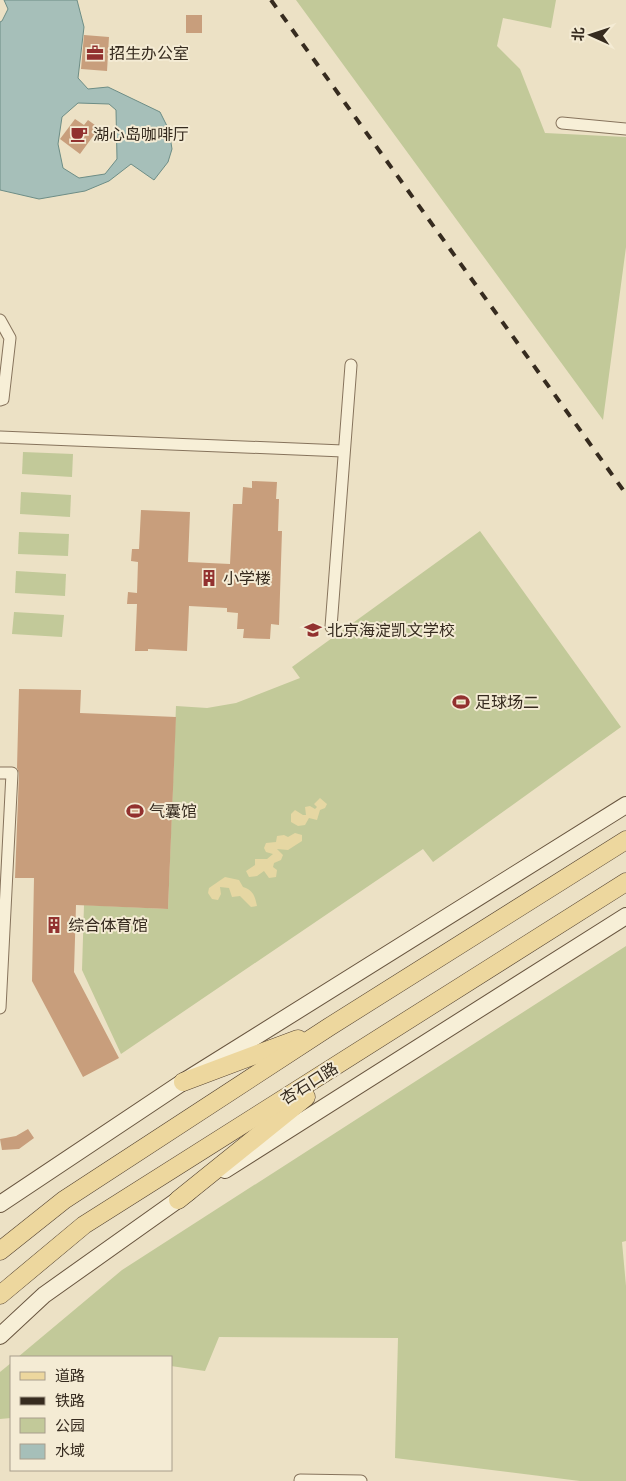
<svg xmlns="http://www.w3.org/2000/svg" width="626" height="1481" font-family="Merriweather,'Noto Sans SC',serif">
  <rect width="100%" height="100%" fill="#ece1c5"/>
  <!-- green -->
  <g fill="#c2c999">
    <path d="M296,0H556L551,28L503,18L497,46L520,69L545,133L626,137V247L603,420Z"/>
    <path d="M23,452L73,454L72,477L22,474Z"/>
    <path d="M21,492L71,495L70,517L20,514Z"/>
    <path d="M480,531L621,727L433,862L423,849L121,1054L82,970L84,905L168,909L176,706L207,708L236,703L300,678L292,667Z"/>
    <path d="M19,532L69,534L68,556L18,554Z"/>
    <path d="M16,571L66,574L65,596L15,593Z"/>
    <path d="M14,612L64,615L62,637L12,634Z"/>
    <path d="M626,946V1241L622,1242L626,1286V1481H580L395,1458L398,1338L219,1337L205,1371L171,1366V1357H18L122,1270Z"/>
    <path d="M11,1363V1418L0,1419V1372Z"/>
  </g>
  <!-- sand -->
  <g fill="#e6d7a3">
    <path d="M320,798L327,804L325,808L320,810L317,820L309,818L305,825L298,826L291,822V814L295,810L303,815H306L305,807L310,806L315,809L317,807L314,804Z"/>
    <path d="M295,833L302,835V841L288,850L277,849L283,855L281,860L274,863L273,867L277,870L276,877L269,878L264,871L257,876L249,877L246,871L255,865V859H267L273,854L266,852L264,848L266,843L276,842L277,836L284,835L288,837Z"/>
    <path d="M225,877L239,880L243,887C253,890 255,896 257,906L251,907L240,896L232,897L229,888L220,887L221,894L218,900L212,899L208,893L209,888Z"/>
  </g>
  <!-- water -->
  <path fill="#a6bfb9" stroke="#6d8d86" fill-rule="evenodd" d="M4,0H77L84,27L78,78L88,89L108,87L160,112L169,130L172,149L168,162L154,180L131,164L109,181L85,191L39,199L0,190V22L2,21L8,9ZM78,103L109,104L116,110L117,159L105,174L79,178L63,168L58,144L62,117Z"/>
  <!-- building -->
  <g fill="#c89e7c">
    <rect x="186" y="15" width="16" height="18"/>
    <path d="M84,35L109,37L107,71L81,69Z"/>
    <path d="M75,119L84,125L88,120L99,128L80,154L60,139Z"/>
    <path d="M252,481L277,482L276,499H279L278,531H282L279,625L271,624L270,639L243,638L244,629H237L238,613L227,612V608L189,606L187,651L148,649V651H135L137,604H127L128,592L137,593L138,562L131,561L132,549H139L141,510L190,512L188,562L230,564L233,504H242L243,487L252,488Z"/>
    <path d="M19,689L81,690L80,713L176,717L168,909L76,905L74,972L119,1058L83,1077L32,981L34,878H15L19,773L17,768Z"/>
    <path d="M28,1129L34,1138L19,1149L2,1150L0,1139L16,1136Z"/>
  </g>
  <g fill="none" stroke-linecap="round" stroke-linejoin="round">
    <!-- street casing -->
    <g stroke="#86735c" stroke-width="13">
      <g id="street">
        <path d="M562,123L626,129"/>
        <path d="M0,320L10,338L3,399L0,400"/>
        <path d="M0,437L343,451"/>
        <path d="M331,627L351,365"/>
        <path d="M0,773H12L0,1008"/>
        <path d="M300,1480L361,1481"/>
      </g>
    </g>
    <!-- secondary casing -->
    <g stroke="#68553f" stroke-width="18">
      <g id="secondary">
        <path d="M225,1170L626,916"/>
        <path d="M0,1204L183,1082L626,805"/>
        <path d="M0,1336L44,1295L189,1192"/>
      </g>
    </g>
    <!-- primary casing -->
    <g stroke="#544230" stroke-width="19">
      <g id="primary">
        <path d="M183,1082L298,1039"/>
        <path d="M178,1200L306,1097"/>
        <path d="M0,1251L64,1200L329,1027L626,840"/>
        <path d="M0,1295L84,1225L626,882"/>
      </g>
    </g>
    <!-- street -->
    <use href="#street" stroke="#f7efd7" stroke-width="11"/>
    <!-- secondary -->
    <use href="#secondary" stroke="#f7efd7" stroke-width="16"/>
    <!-- primary -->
    <use href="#primary" stroke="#edd79e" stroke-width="18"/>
    <!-- rail -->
    <path stroke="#362b1f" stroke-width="4" stroke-dasharray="9 9" stroke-linecap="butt" d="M271,0L626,494"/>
  </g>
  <!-- icons -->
  <defs>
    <g id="office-bare" transform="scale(1.35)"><path d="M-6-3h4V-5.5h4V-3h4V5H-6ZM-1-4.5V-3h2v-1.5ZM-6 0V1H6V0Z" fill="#92312f" stroke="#f4ebd4" stroke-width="2.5" paint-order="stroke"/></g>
    <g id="cafe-bare" transform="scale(1.35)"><path d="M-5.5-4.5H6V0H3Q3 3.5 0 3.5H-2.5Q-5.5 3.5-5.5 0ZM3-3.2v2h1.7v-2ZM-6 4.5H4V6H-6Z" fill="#92312f" stroke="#f4ebd4" stroke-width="2.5" paint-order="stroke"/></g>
    <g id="building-bare" transform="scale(1.35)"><path d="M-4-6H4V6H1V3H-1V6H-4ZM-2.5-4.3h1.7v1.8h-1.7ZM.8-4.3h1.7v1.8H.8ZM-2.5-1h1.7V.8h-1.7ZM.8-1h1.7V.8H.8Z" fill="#92312f" stroke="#f4ebd4" stroke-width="2.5" paint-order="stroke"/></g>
    <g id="school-bare" transform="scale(1.35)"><path d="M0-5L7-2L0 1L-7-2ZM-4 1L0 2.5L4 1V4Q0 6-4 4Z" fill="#92312f" stroke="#f4ebd4" stroke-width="2.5" paint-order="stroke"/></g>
    <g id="stadium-bare" transform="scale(1.35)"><path d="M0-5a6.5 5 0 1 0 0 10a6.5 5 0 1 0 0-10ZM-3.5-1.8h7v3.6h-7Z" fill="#92312f" stroke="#f4ebd4" stroke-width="2.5" paint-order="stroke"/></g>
  </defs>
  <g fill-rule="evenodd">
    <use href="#office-bare" x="95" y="53"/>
    <use href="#cafe-bare" x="79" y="134"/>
    <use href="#building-bare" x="209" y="578"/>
    <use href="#school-bare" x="313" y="630"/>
    <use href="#stadium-bare" x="461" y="702"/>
    <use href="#stadium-bare" x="135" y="811"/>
    <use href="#building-bare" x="54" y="925"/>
  </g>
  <g text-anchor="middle" stroke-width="4" stroke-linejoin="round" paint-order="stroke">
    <!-- poi labels -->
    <g font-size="16" fill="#362b1f" stroke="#f4ebd4" text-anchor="start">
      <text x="109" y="59">招生办公室</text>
      <text x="93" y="140">湖心岛咖啡厅</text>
      <text x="223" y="584">小学楼</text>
      <text x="327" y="636">北京海淀凯文学校</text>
      <text x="475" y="708">足球场二</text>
      <text x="149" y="817">气囊馆</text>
      <text x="68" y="931">综合体育馆</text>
    </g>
    <!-- street labels -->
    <g font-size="16" fill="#362b1f" stroke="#f4ebd4">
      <text transform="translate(309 1083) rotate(-32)" y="6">杏石口路</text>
    </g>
  </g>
  <!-- legend -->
  <rect x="10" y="1356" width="162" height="115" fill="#f4ebd4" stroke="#a89e8c"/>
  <rect x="20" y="1372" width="25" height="8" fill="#edd79e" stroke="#a89e8c"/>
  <text x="55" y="1381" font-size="15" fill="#362b1f">道路</text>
  <rect x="20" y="1397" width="25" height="8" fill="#362b1f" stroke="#a89e8c"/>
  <text x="55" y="1406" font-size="15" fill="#362b1f">铁路</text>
  <rect x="20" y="1418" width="25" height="15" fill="#c2c999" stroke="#a89e8c"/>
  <text x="55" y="1431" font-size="15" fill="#362b1f">公园</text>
  <rect x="20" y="1444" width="25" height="15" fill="#a6bfb9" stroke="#a89e8c"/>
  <text x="55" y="1456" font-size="15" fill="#362b1f">水域</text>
  <!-- north arrow -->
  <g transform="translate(591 35) rotate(273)" stroke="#f4ebd4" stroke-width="4" paint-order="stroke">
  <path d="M0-4L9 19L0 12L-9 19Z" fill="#362b1f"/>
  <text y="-8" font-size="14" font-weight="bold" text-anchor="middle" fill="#362b1f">北</text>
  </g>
</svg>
